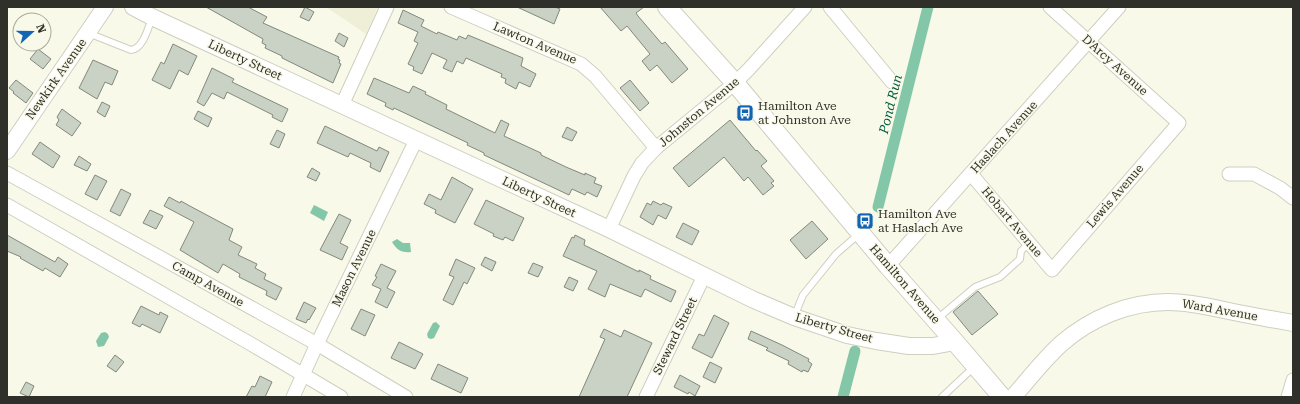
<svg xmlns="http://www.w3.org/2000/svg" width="1300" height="404" font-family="'Roboto Serif',serif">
  <rect width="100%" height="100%" fill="#f9f9e9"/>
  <!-- built -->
  <path fill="#efeed7" d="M326,7H378L366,34Z"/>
  <!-- water -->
  <g fill="#83c7a8">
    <path d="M314,205L328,212L324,221L310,213Z"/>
    <path d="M397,239L403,243H410L411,252C401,253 397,250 392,242Z"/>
    <path d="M436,322L440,326L434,338L431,339L428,338L427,334L433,323Z"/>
    <path d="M105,332L108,334L109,337L104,346L98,347L96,341L101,333Z"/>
  </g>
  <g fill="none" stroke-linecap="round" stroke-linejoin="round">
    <!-- canal -->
    <g stroke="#83c7a8" stroke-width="11">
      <path d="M878,207L928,7"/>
      <path d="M843,397L855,351"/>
    </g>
  </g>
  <!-- building -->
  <g fill="#c9d2c5" stroke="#81897d">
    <path d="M206,7H248L267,17L263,23L339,57L338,59L340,60L339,63L341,64L333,83L282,58V56L265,48L266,45L262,43L263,39Z"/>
    <path d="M305,7L314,12L309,21L300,17Z"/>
    <path d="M517,7H555L560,9L554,24Z"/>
    <path d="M600,7H644L636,13L638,16L662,44L665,42L688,69L672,83L657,65L650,71L642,61L650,54L627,26L621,31Z"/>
    <path d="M403,10L424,20L421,26L437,34L438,32L457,40L459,36L466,39L468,35L523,58L521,66L536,74L530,87L519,82L516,89L505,83L506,79L501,77L502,74L466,58L463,64L457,61L452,72L443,68L447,60L432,53L422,74L413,70L414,67L408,64L418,43L414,41L418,32L398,23Z"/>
    <path d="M339,33L348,38L344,47L335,41Z"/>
    <path d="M173,44L197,56L188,75L179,70L170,89L152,80L161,62L164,64Z"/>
    <path d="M38,49L51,59L43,69L30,59Z"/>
    <path d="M93,60L118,71L112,85L105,82L97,99L79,88Z"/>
    <path d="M212,68L234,79L232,82L288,109L282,122L272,117L273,115L227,92L224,99L212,93L204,106L197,102Z"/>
    <path d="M374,78L409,93L413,86L426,92L425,94L447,105L446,109L495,133L501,120L509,124L504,136L541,153V155L566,167L585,175V173L596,178L594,183L602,186L597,197L587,192L585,195L572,189L569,195L484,155V153L467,145L468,143L447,133L394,108L393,110L385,106L386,103L367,94Z"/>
    <path d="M16,80L33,93L26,103L13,93L14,92L9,88Z"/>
    <path d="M630,80L649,103L640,111L620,88Z"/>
    <path d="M102,102L110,106L105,117L97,112Z"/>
    <path d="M62,109L81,123L72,136L56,125L59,120L57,117Z"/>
    <path d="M198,111L212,118L208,127L194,119Z"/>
    <path d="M730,120L756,151L757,150L767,161L761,166L774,181L771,183L774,186L763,195L748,177L744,181L724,157L689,187L673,168Z"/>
    <path d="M325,126L377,151L379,147L389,152L380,172L370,167L371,163L350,153L348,157L317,143Z"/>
    <path d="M567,127L577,132L572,141L562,137Z"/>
    <path d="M277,130L285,134L279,148L270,144Z"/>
    <path d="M40,142L60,156L53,168L32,154Z"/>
    <path d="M79,156L91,164L87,171L74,165Z"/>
    <path d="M312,168L320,173L316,181L307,177Z"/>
    <path d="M95,175L107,181L97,200L85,194Z"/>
    <path d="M452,177L473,189L455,223L435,213L436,210L424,204L429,194L441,200Z"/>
    <path d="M121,189L131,194L120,216L110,211Z"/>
    <path d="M169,197L180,203L181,201L188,205L233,229L229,240L242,247L238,255L257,264L255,268L266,274L264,279L282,288L276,300L266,295L267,291L239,277L240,274L223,264L218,273L180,250L194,222L164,206Z"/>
    <path d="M486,200L524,218L513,241L505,237L503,240L493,236L494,234L474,224Z"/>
    <path d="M653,201L661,205L663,203L672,207L666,219L658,215L653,225L640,217L647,203L651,205Z"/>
    <path d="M150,210L163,216L156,229L143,223Z"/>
    <path d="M339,214L351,220L340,243L348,247L342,260L320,250Z"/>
    <path d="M812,221L828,239L806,259L790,240Z"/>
    <path d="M683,223L699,231L692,245L676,237Z"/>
    <path d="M7,235L55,262L58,257L68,264L60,277L45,268L43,271L20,258L21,257L7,251Z"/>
    <path d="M575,235L585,240L584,245L639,272V270L651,276L650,279L676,291L671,302L645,289L641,297L610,284L605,297L588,289L597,271L563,256L572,237L574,238Z"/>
    <path d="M485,257L496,262L492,271L481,265Z"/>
    <path d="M456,259L475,268L467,284L464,282L453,305L443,300L454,277L449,275Z"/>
    <path d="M533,263L543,267L538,277L528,273Z"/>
    <path d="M381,264L396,271L387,288L395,292L387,308L375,302L381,289L372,285L377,277L375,276Z"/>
    <path d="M569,277L578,281L573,291L564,287Z"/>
    <path d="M978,291L998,314L972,335L953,312Z"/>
    <path d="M304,302L316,308L309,320L308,319L306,323L296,319Z"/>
    <path d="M141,306L159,315L160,312L168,316L160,333L142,324L140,327L132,323Z"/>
    <path d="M361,309L375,315L365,336L351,329Z"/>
    <path d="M714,315L729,323L712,358L692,348L699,334L704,336Z"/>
    <path d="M604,329L621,337L624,330L652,343L627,397H579L605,339L600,337Z"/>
    <path d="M751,331L782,345L809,359L808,361L812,364L808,372L803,370L802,372L788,364L789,361L766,350L768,348L748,339Z"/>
    <path d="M399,342L423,354L415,369L391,358Z"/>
    <path d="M115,355L124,362L116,372L107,366Z"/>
    <path d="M710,362L722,368L715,383L703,377Z"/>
    <path d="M438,364L468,378L461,393L431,379Z"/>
    <path d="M680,375L700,386L695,396L689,392L688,394L674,387Z"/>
    <path d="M260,376L272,382L265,397H246L252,386L255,387Z"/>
    <path d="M26,382L34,386L29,397L20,393Z"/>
  </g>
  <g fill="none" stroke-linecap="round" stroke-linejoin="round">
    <!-- service casing -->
    <g stroke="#cfcfc0" stroke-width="8">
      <g id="service">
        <path d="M88,33L131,50C143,49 148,28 152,18"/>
        <path d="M794,317L803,295L836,254L859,234"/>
        <path d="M937,319L975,287L1000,277L1020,259L1021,251L1029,243"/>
        <path d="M942,397L974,367"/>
      </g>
    </g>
    <!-- minor casing -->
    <g stroke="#cfcfc0" stroke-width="15">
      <g id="minor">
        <path d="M451,7L581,64L595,76L656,148"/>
        <path d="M830,7L892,82"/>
        <path d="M342,105L387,7"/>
        <path d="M7,173L317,344L406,397"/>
        <path d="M971,174L1052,270L1179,123L1050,7"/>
        <path d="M1229,174H1254L1280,188L1293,198"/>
        <path d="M7,205L251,344L341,397"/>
        <path d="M609,229L634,176L642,163L656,148L735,83L749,69L805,7"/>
        <path d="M888,266L1119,7"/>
        <path d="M293,397L317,344L416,140"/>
        <path d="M646,397L704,276"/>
        <path d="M1288,397L1293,380"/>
      </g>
    </g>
    <!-- tertiary casing -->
    <g stroke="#cfcfc0" stroke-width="18">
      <g id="tertiary">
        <path d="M133,7L152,17L609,229L754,300L794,317L847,335L876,341L909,346H933L955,342"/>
        <path d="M7,151L105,7"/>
        <path d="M1013,397C1029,379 1044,359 1062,343C1091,318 1129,302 1168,302C1187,302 1206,306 1224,310C1247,315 1270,319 1293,323"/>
      </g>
    </g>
    <!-- secondary casing -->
    <g stroke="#cfcfc0" stroke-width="20">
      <path id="secondary" d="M667,7L735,83L888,266L955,342L1002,397"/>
    </g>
    <!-- service -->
    <use href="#service" stroke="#fff" stroke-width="6"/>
    <!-- minor -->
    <use href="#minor" stroke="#fff" stroke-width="13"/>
    <!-- tertiary -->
    <use href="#tertiary" stroke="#fff" stroke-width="16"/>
    <!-- secondary -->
    <use href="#secondary" stroke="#fff" stroke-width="18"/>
  </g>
  <!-- icons -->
  <defs>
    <g id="bus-square" transform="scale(0.9)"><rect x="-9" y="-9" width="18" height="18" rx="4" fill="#1365b4" stroke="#f9f9e9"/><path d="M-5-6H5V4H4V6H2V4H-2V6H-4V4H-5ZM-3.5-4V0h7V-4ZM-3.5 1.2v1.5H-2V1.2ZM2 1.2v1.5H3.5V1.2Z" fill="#fff"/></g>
  </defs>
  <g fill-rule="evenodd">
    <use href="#bus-square" x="745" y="113"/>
    <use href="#bus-square" x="865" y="221"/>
  </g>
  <g text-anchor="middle" stroke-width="3" stroke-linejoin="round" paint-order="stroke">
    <!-- street labels -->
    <g font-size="12" fill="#30302a" stroke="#f9f9e9">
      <text transform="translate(535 43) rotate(23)" y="4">Lawton Avenue</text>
      <text transform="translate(245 60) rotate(25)" y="4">Liberty Street</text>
      <text transform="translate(1115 65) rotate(42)" y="4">D'Arcy Avenue</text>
      <text transform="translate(56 79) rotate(-55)" y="4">Newkirk Avenue</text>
      <text transform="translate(699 112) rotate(-40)" y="4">Johnston Avenue</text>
      <text transform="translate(1004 137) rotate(-48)" y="4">Haslach Avenue</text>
      <text transform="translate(1115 196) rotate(-49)" y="4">Lewis Avenue</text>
      <text transform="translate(539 197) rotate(25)" y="4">Liberty Street</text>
      <text transform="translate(1012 222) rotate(50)" y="4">Hobart Avenue</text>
      <text transform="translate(354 268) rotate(-64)" y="4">Mason Avenue</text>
      <text transform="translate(208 284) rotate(29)" y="4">Camp Avenue</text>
      <text transform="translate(905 284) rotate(49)" y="4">Hamilton Avenue</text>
      <text transform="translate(1220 310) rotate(10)" y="4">Ward Avenue</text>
      <text transform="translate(834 328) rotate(16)" y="4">Liberty Street</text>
      <text transform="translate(675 336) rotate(-64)" y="4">Steward Street</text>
    </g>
    <!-- poi labels -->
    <g font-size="12" fill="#30302a" stroke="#f9f9e9" text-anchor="start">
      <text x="758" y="110">Hamilton Ave<tspan x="758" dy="14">at Johnston Ave</tspan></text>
      <text x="878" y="218">Hamilton Ave<tspan x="878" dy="14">at Haslach Ave</tspan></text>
    </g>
    <!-- water labels -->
    <g font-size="13" font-style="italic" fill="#005c41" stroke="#f9f9e9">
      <text transform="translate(890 104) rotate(-76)" y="5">Pond Run</text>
    </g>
  </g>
  <!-- border -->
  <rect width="1300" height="404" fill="none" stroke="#30302a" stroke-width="16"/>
  <!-- north arrow -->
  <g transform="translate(32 32) rotate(69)"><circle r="19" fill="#f9f9e9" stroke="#a9a99d"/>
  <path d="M0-3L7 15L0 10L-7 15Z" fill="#1365b4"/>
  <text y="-6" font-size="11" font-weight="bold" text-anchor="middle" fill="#30302a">N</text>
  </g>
</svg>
